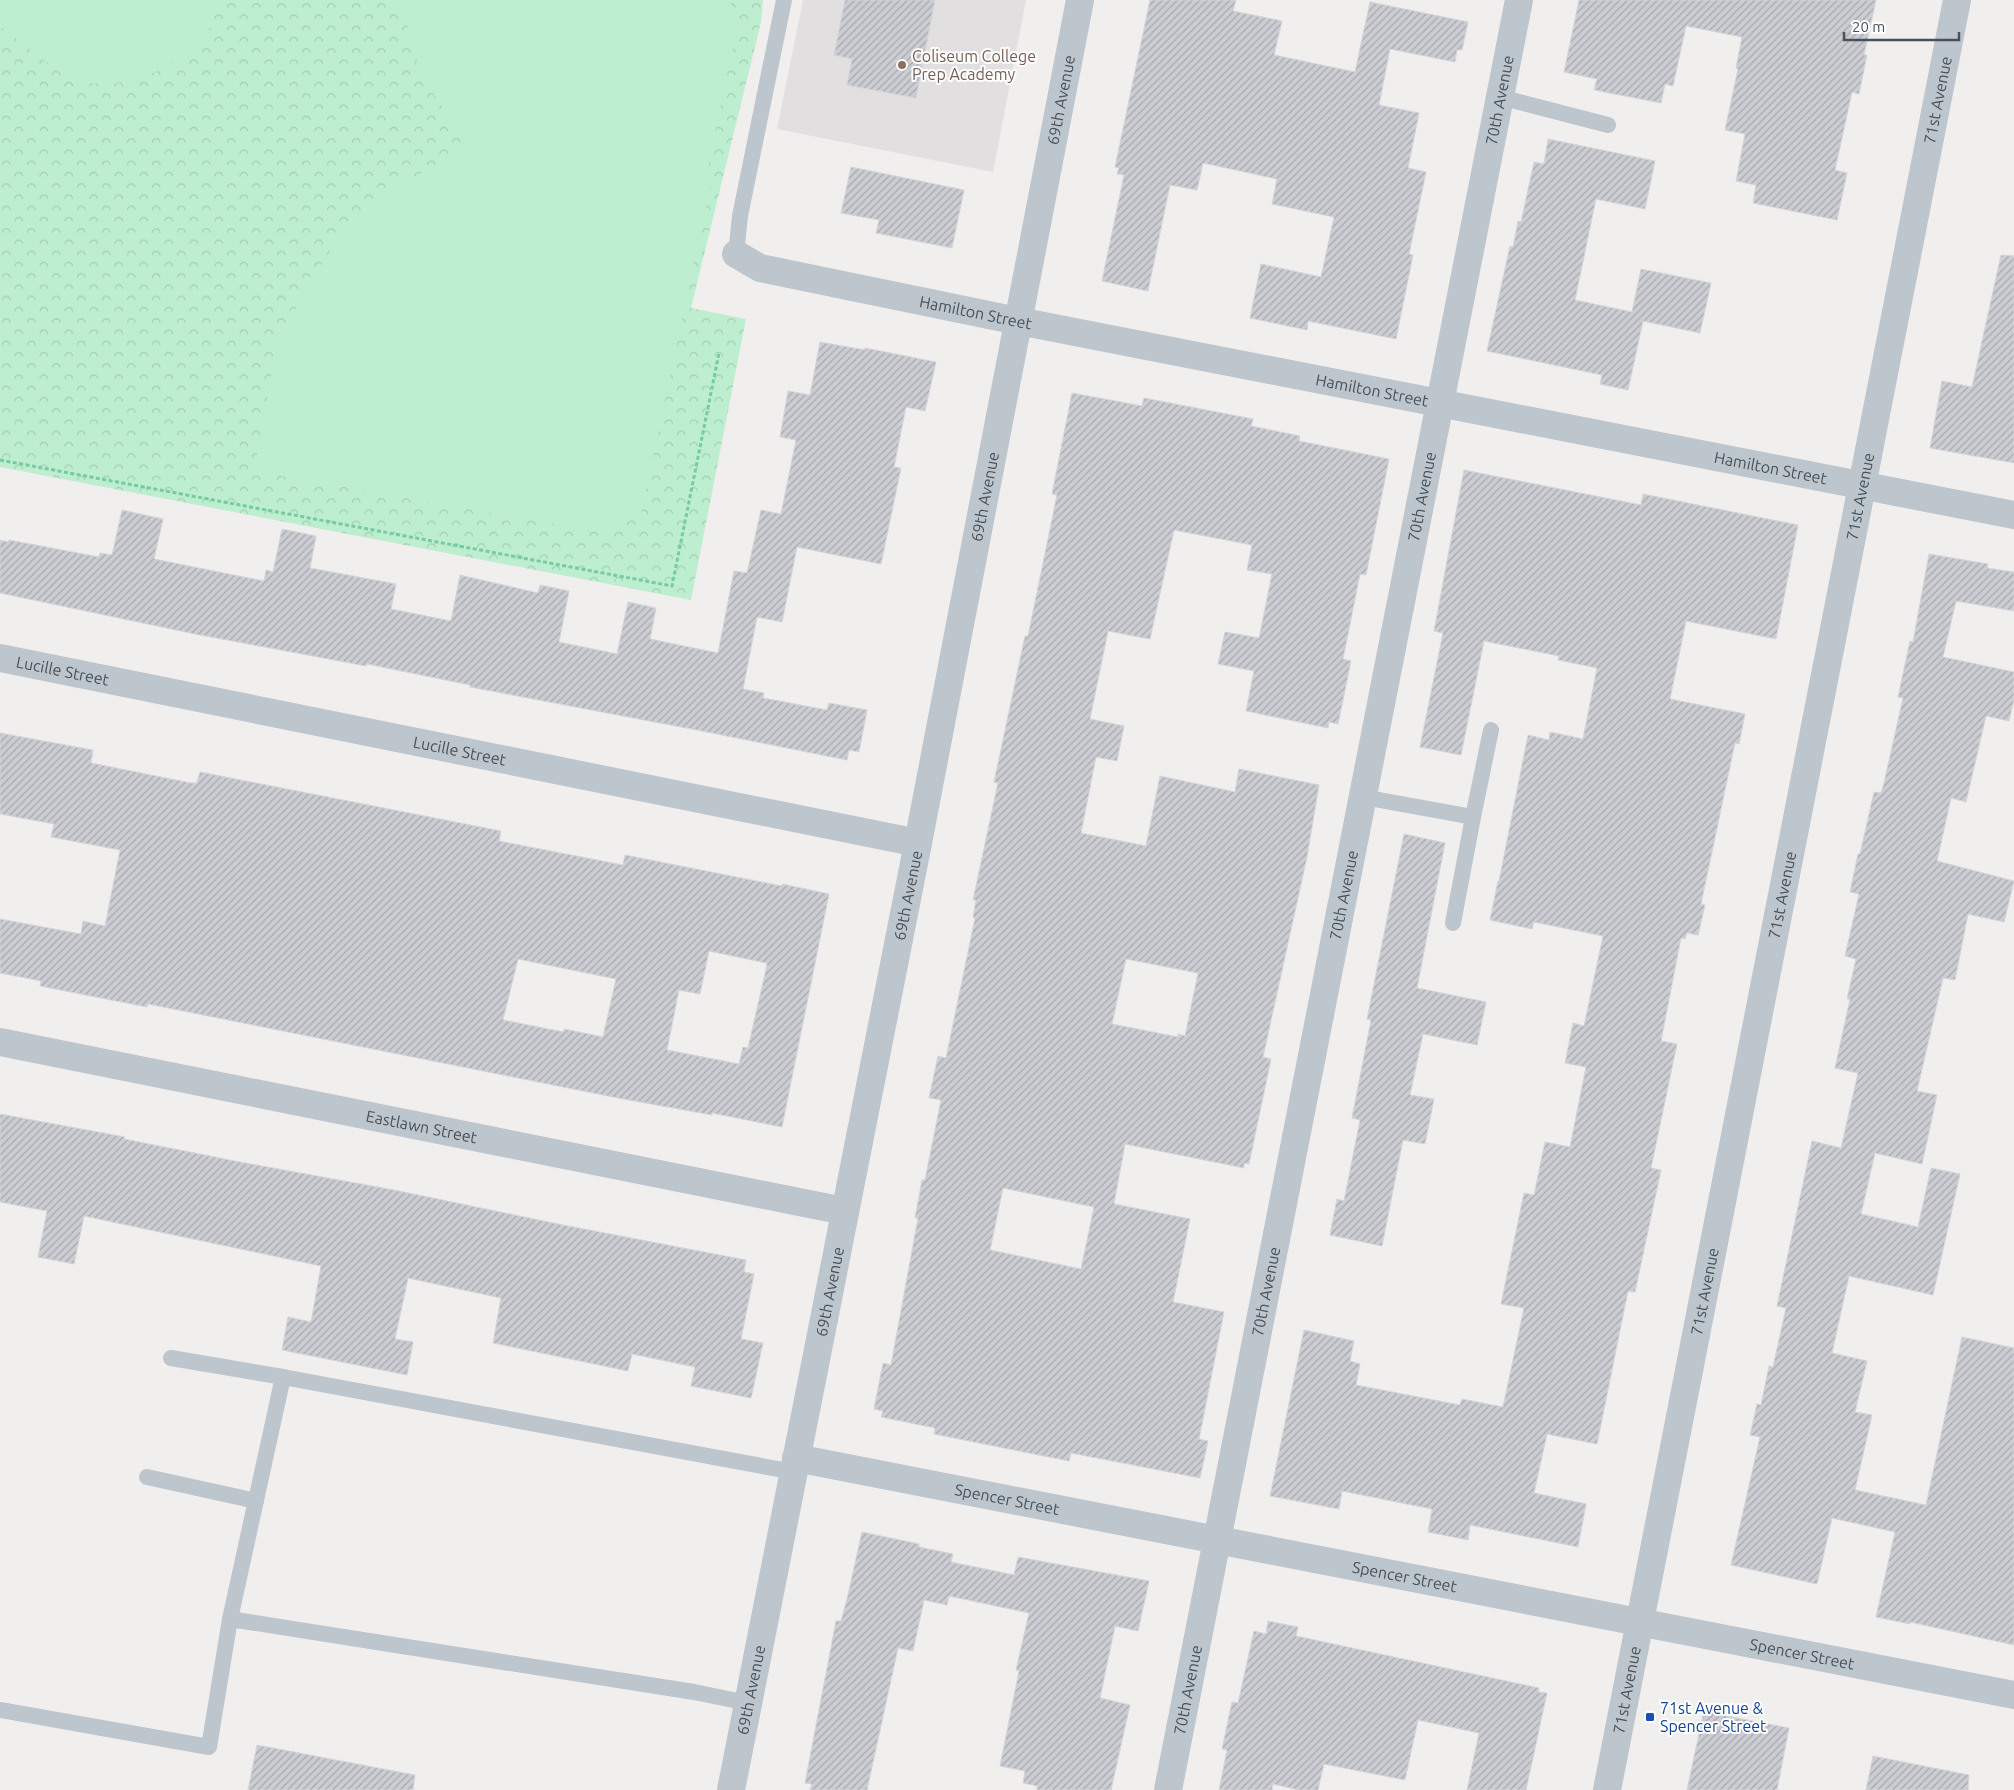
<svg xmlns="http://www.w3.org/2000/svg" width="2014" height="1790" font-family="Ubuntu,sans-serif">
  <defs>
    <pattern id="park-crowns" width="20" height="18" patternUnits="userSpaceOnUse" patternTransform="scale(1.25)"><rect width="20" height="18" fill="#bdeed0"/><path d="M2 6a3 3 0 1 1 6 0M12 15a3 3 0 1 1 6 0" fill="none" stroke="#a4ceb5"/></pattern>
    <pattern id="building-hatch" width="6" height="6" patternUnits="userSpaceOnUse" patternTransform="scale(1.25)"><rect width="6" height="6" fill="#cbcdd3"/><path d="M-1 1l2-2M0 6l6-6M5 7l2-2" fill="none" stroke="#a7a9ae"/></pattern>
  </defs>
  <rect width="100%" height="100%" fill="#f1eeee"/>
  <!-- education -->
  <path fill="#e2dfe0" d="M803,0H1026L993,172L777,129Z"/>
  <!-- park -->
  <path fill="url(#park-crowns)" d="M0,0H763L761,22L691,308L746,319L691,600L0,467Z"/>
  <!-- pitch -->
  <g fill="#bdeed0">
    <path d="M3,0H213L211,26L189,55L135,82L75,84L0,26V12Z"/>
    <path d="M402,0H729L739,18L706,175L712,177L641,513L611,534L254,471L278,339L336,241L403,183L466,149H471L421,76L401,3Z"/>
  </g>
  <!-- building -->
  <g fill="url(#building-hatch)" stroke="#d2d5da" fill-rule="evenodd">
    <path d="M845,0H935L916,98L847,85L852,59L834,55Z"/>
    <path d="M1150,0H1236L1233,11L1282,21L1274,55L1355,72L1370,2L1468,22L1462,50H1457L1455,62L1390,49L1379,105L1419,113L1408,168L1426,172L1409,254L1413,255L1396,339L1308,321L1307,330L1250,318L1261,264L1321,277L1334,217L1272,204L1277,179L1203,163L1197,190L1170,185L1148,291L1102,281L1124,175L1117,174L1119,168L1115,167Z"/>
    <path d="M1579,0H1876L1864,55H1867L1859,94L1852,92L1835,170L1847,173L1837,220L1753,203L1756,185L1736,181L1745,134L1725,130L1738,69L1736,68L1742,37L1686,26L1673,86L1665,84L1661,103L1594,90L1597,79L1564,72Z"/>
    <path d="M1548,139L1655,161L1645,209L1596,199L1575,300L1632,312L1641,269L1711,283L1700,333L1643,321L1628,390L1600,384L1602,375L1487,351L1510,246L1513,247L1518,221L1521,222L1534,162L1544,164Z"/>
    <path d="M851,167L964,190L952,248L876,233L879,220L841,213Z"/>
    <path d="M2001,255L2014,256V463L1930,448L1942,381L1972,387Z"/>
    <path d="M820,342L865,350V348L936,362L925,411L906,407L894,467L901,468L881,564L797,547L782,622L757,617L743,689L764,693L763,698L827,710L829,703L867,710L859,752L849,750L847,760L697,730L470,687V685L367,664L366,666L195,634L0,593V540L8,542L9,540L99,557L100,553L112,555L122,510L163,519L154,559L264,581L266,570L273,572L282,529L316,536L310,568L396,584L391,609L451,621L460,575L538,593L540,585L569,591L559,642L617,654L628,602L656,608L650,639L718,653L734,571L747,573L761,510L781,514L796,440L780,437L788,391L810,395Z"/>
    <path d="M1072,393L1142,406L1144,398L1253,419L1251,426L1300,436L1299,441L1389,459L1366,575L1360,574L1343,659L1351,661L1338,724L1329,722L1328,728L1246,711L1254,671L1218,664L1225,632L1259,638L1272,574L1247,570L1252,545L1174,530L1150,639L1108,631L1090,719L1124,726L1117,761L1096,757L1081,833L1146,846L1160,776L1235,792L1239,769L1319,785L1307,857L1263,1057L1271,1059L1249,1164L1244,1163V1168L1125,1144L1114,1204L1190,1219L1173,1302L1224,1312L1199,1439L1208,1441L1200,1478L1071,1453L1069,1461L934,1434L935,1428L881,1417L883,1411L874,1409L883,1363L891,1365L918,1218H915L922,1180H925L941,1100L929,1098L938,1056L946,1058L975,918L973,917L976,900H973L998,783L994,782L1025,636H1028L1057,495L1052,494ZM1126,959L1198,973L1185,1036L1178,1034V1037L1112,1024ZM1003,1188L1094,1207L1081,1269L990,1250Z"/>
    <path d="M1464,470L1641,505L1643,494L1798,525L1776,639L1686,621L1670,699L1745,714L1739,744L1735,743L1701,904L1705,905L1698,935L1687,933L1685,939L1681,938L1661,1041L1677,1044L1651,1168L1661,1170L1635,1292L1628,1291L1597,1444L1547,1434L1534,1493L1586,1504L1578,1547L1470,1525L1468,1540L1428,1532L1432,1509L1342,1491L1339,1509L1270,1496L1304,1330L1354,1341L1350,1361L1360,1364L1356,1385L1460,1405L1462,1399L1503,1407L1524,1308L1501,1304L1524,1193L1534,1195L1545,1142L1570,1147L1586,1067L1565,1063L1573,1023L1584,1026L1603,936L1534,922L1532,929L1490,920L1498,881H1499L1528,735L1549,740L1550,732L1583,739L1597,668L1558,660L1559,656L1484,641L1461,755L1420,747L1443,633L1434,631Z"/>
    <path d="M1929,554L1988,564L1987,568L2014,572V611L1956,601L1943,657L2014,672V700L2009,721L1986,716L1966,802L1951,798L1937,861L2014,881L2004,922L1968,914L1955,980L1943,978L1917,1091L1937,1095L1922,1164L1875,1153L1861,1214L1918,1227L1931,1168L1960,1174L1933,1295L1849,1276L1832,1353L1867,1361L1855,1412L1872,1415L1855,1490L1926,1505L1962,1337L2014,1348V1645L1910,1622V1624L1876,1617L1895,1532L1832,1518L1817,1584L1731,1565L1760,1437L1750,1435L1757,1404L1761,1405L1769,1366L1773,1367L1786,1308L1777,1306L1812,1141L1841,1148L1858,1073L1835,1068L1850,999H1847L1856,959L1845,956L1859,894L1850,892L1858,854H1860L1874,792L1881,793L1884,783L1903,698L1898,697L1910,641L1913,642Z"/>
    <path d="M0,733L93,750L91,763L191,783H197L200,772L501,831L499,841L623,865L625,855L782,886V884L829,894L782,1127L712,1113V1115L618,1098L148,1004L147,1007L40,986L41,981L0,973V919L81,934L83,921L105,926L120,850L51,837L54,824L0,814ZM709,951L766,963L767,965L748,1048L743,1047L739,1064L667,1050L679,990L700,994ZM518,959L616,979L603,1037L564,1029V1032L503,1020Z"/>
    <path d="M1404,834L1445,843L1417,988L1486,1002L1477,1045L1423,1034L1410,1095L1434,1099L1425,1144L1403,1140L1382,1246L1330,1235L1337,1199L1344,1201L1360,1120L1352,1118L1371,1020L1367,1019Z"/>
    <path d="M0,1114L125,1137L124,1139L240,1162L394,1190L563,1225L746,1260L744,1272L754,1274L741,1339L763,1343L751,1398L691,1386L695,1367L632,1354L628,1371L493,1343L501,1298L408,1278L395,1339L413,1342L407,1375L282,1350L288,1317L311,1322L321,1266L84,1216L74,1264L38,1257L47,1211L0,1202Z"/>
    <path d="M862,1532L919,1544V1547L953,1554L951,1562L1014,1575L1018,1557L1149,1581L1138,1631L1115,1626L1100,1698L1130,1705L1111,1790H1037V1786L1023,1783L1025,1771L1000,1766L1019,1671L1016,1670L1029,1613L949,1596L947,1605L924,1600L913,1651L898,1648L867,1790H810L812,1784L805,1783L836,1621H841L847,1599Z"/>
    <path d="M1268,1621L1298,1627L1296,1636L1539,1688L1538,1692L1547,1693L1526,1790H1467L1479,1733L1418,1720L1405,1780L1324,1764L1318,1790H1299L1273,1784L1272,1790H1219L1227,1750L1222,1749L1232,1702L1238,1703L1254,1631L1266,1634Z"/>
    <path d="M1711,1713L1789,1728L1777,1790H1687L1703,1715L1710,1716Z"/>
    <path d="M257,1745L415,1775L413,1790H248Z"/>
    <path d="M1873,1756L1969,1775L1968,1790H1866Z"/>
  </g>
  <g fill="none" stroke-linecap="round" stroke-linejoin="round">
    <!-- path -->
    <path stroke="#76cba0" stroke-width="3" stroke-dasharray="4 2.5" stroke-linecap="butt" d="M0,460L672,586L719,353"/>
    <!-- lane -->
    <g stroke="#bdc6cd" stroke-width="16">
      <path d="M1500,97L1608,125"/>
      <path d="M736,254L740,216L784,0"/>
      <path d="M1363,797L1473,817L1491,730"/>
      <path d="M1453,923L1473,817"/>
      <path d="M171,1358L283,1377"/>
      <path d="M147,1477L256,1501"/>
      <path d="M230,1619L283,1377L794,1472"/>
      <path d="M0,1710L209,1747L230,1619L694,1692L748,1703"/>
    </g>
    <!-- street -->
    <g stroke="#bdc6cd" stroke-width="28">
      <path id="s1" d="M736,254L760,268L1018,321L2014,515"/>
      <path id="s2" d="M0,658L918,843"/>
      <path id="s3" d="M0,1042L844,1211"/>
      <path id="s4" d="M796,1458L2014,1695"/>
      <path id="s5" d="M731,1790L918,843L1080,0"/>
      <path id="s6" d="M1168,1790L1519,0"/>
      <path id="s7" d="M1607,1790L1957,0"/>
    </g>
  </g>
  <!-- markers -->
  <circle fill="#8d6e63" stroke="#fff" stroke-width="2" cx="902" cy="65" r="5"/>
  <rect fill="#1a4fb4" stroke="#fff" stroke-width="2" x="1645" y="1712" width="10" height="10" rx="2.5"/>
  <g text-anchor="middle" stroke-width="4" stroke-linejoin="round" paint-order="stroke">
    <!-- education labels -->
    <g font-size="16" fill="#785e54" stroke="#fff" text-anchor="start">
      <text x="912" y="62">Coliseum College<tspan x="912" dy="18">Prep Academy</tspan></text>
    </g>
    <!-- street labels -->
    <g font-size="16" fill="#47525b" stroke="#fff">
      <text dy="6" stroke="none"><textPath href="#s5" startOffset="1722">69th Avenue</textPath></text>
      <text dy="6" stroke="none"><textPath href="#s6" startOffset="1722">70th Avenue</textPath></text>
      <text dy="6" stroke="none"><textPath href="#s7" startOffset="1722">71st Avenue</textPath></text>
      <text dy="6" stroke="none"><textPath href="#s1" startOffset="248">Hamilton Street</textPath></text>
      <text dy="6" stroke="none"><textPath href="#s1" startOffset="652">Hamilton Street</textPath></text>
      <text dy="6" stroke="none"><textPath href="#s1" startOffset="1058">Hamilton Street</textPath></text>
      <text dy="6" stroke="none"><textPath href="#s5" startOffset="1318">69th Avenue</textPath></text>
      <text dy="6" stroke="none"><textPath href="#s6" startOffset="1318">70th Avenue</textPath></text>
      <text dy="6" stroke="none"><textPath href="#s7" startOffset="1318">71st Avenue</textPath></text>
      <text dy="6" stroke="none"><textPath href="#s2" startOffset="64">Lucille Street</textPath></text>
      <text dy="6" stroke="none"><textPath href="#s2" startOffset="469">Lucille Street</textPath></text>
      <text dy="6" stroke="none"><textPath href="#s5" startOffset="912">69th Avenue</textPath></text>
      <text dy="6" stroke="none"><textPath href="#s6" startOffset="912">70th Avenue</textPath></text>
      <text dy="6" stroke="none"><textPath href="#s7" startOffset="912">71st Avenue</textPath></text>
      <text dy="6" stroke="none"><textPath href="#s3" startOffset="430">Eastlawn Street</textPath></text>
      <text dy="6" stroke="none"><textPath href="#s6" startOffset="508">70th Avenue</textPath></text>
      <text dy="6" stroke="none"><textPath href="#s7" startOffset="508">71st Avenue</textPath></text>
      <text dy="6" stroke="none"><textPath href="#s5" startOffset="508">69th Avenue</textPath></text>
      <text dy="6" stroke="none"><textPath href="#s4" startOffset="215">Spencer Street</textPath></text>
      <text dy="6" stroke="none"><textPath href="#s4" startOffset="620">Spencer Street</textPath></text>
      <text dy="6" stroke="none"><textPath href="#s4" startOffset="1025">Spencer Street</textPath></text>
      <text dy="6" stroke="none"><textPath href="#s5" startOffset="102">69th Avenue</textPath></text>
      <text dy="6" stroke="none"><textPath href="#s6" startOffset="102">70th Avenue</textPath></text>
      <text dy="6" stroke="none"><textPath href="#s7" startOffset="102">71st Avenue</textPath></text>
    </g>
    <!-- transit labels -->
    <g font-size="16" fill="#164399" stroke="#fff" text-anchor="start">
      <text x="1660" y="1714">71st Avenue &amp;<tspan x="1660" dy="18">Spencer Street</tspan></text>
    </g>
  </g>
  <!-- scale -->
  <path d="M1844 32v8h115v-8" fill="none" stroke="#47525b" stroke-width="2.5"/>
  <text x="1852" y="32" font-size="15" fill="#47525b" stroke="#ffffff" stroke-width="4" paint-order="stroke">20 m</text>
</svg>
